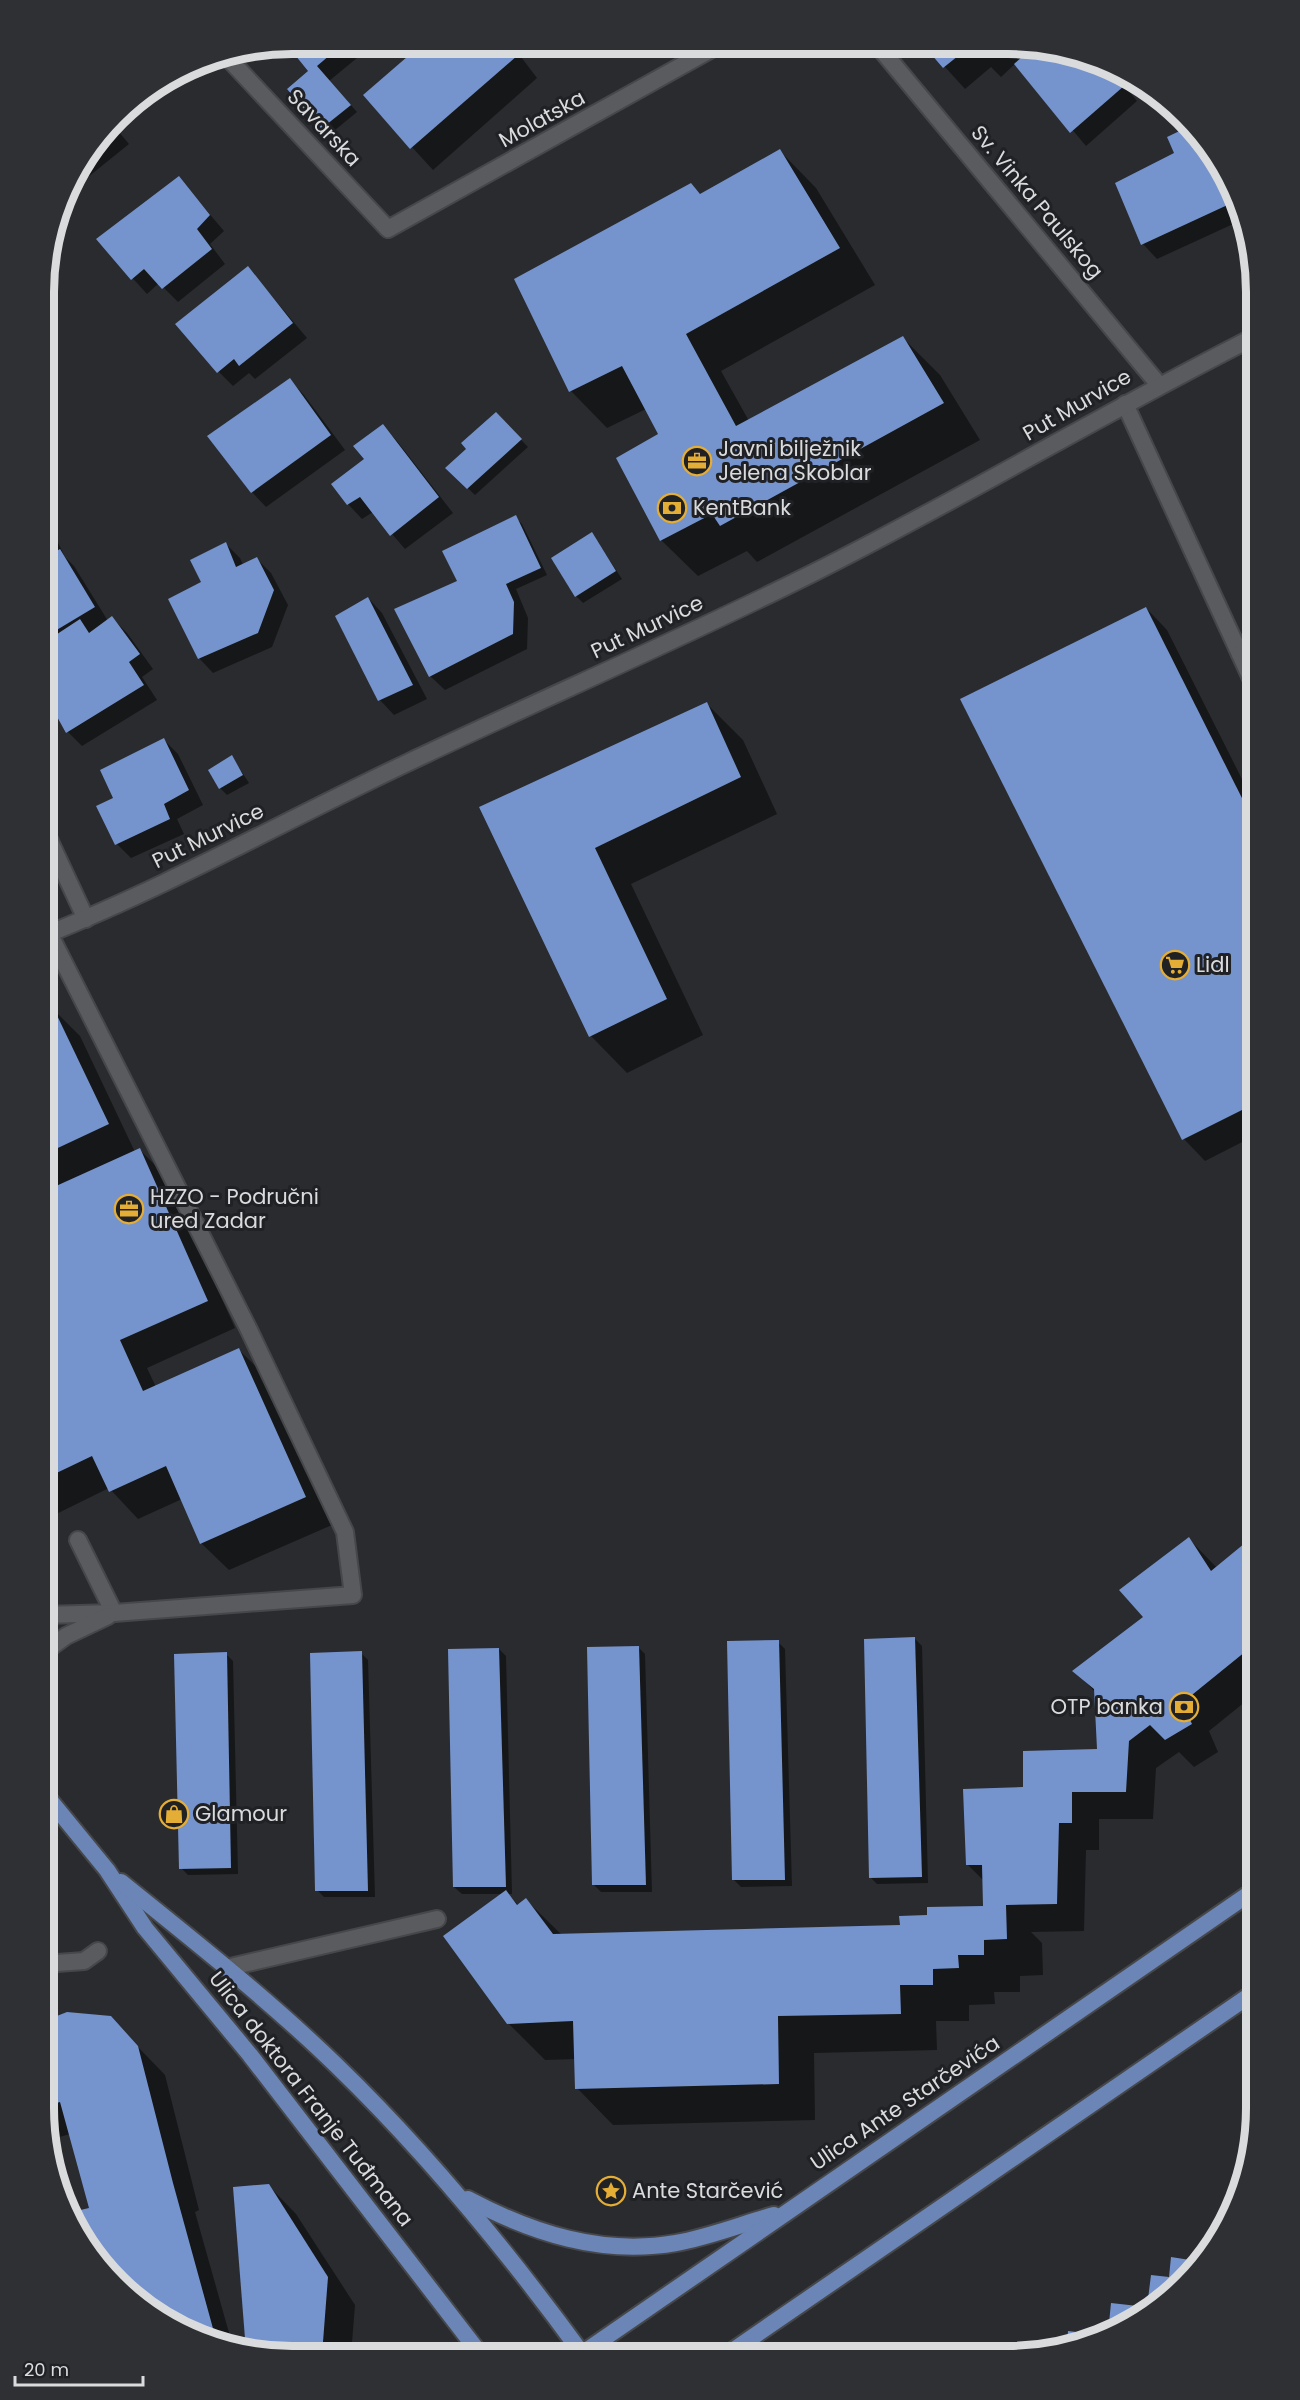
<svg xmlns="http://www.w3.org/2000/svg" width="1300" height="2400" font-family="Poppins,sans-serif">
  <rect width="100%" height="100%" fill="#292b2e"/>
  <!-- shadow -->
  <g fill="#0007">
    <path d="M288,44H374L329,81L357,112L329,135L290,89L311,72Z"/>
    <path d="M425,44L512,45L537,78L433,170L365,96Z"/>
    <path d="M927,47L1025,48L1029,53L1056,48L1108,66L1137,101L1086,146L1016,63L1001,77L991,67L965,89Z"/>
    <path d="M113,125L129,144L67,194L69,182Z"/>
    <path d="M1191,127L1214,154L1244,219L1157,259L1143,244L1176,154Z"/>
    <path d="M780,151L816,188L875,285L721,371L749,421L903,338L940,375L980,440L757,562L747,551L698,576L661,540L660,434L646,409L607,428L571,391L691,185L701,195Z"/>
    <path d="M179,178L224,231L210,244L225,264L178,302L159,283L147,294L98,240Z"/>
    <path d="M248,268L307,338L255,379L249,373L233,386L219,372Z"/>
    <path d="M290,380L304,395L345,450L266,507L252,492Z"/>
    <path d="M496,414L528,447L475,495L447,468L468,449Z"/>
    <path d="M383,426L397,441L453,513L405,549L373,512L362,519L348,504Z"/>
    <path d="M45,516L65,557L74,566L108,621L112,618L127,633L153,669L142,677L157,700L82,746L68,732L45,692Z"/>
    <path d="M515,517L522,524L547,575L516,589L528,618L527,649L445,690L430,676L459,582Z"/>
    <path d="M592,534L622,579L583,603L576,596Z"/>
    <path d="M226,544L240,558L243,565L257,559L271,573L288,605L272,647L213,673L199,658L203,582Z"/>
    <path d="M368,598L382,613L427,699L394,715L380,700Z"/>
    <path d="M1146,608L1167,630L1256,807V1135L1205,1161L1184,1139L962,700Z"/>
    <path d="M706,703L743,740L777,814L631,884L703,1035L627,1073L591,1036L481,808Z"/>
    <path d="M164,740L178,754L203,805L177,819L184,834L131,858L117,844L115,799Z"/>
    <path d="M232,757L249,783L227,795L220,788Z"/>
    <path d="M53,1009L80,1036L135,1152L140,1150L167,1177L235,1328L147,1368L156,1387L239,1350L267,1377L332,1525L229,1570L201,1543L182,1499L138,1519L109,1488L44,1520L45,1013Z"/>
    <path d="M1256,1536V1693L1209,1731L1218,1752L1194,1767L1179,1752L1156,1768L1153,1819H1099V1850H1086L1084,1931L1031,1932L1042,1943L1043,1975L1020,1976V1992H994L995,2004L969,2005V2021H936L937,2050L814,2053L815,2120L613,2125L577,2088L576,2059L545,2060L508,2023L504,1894H462L454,1887L499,1649L506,1656L512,1894H508L519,1906L526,1900L562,1935L901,1926L928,1917L985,1907L984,1881L968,1865L1024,1789L1099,1751L1096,1693L1075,1671L1146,1618L1189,1539L1217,1568Z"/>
    <path d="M915,1639L922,1646L928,1883L877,1884L870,1877Z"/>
    <path d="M778,1642L785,1649L792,1886L741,1887L734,1880Z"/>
    <path d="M638,1647L645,1654L652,1892H601L594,1885Z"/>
    <path d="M361,1653L368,1660L375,1897H324L317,1890Z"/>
    <path d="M226,1654L233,1661L238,1874L188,1875L181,1868Z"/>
    <path d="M67,2014L110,2018L165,2075L199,2210L195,2212L233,2347L197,2337L141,2305L95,2259L57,2188L76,2213L92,2209L70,2134L49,2140L44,2108V2022Z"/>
    <path d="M269,2186L296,2214L355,2305L351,2355L260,2354L247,2351Z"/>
  </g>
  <!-- building -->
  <g fill="#7593cd">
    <path d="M292,44H343L317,66L351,105L321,129L287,89L308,71L287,45Z"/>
    <path d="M422,44L508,45L517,56L410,149L363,95Z"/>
    <path d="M925,47L958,48H968L943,68Z"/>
    <path d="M971,48H988L979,57Z"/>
    <path d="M1032,48H1056L1107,66L1124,86L1070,133L1014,64Z"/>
    <path d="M113,125L115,129L105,137H104Z"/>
    <path d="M1190,126L1209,148L1234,202L1141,245L1115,183L1174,153L1167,137Z"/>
    <path d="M780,149L840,248L686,334L736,426L903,336L944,403L720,526L712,514L660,541L616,458L658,434L622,366L569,392L514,279L691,183L700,194Z"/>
    <path d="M179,176L210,215L197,229L212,249L162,289L144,269L131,280L96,239Z"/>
    <path d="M248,266L293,323L239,366L234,359L217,373L175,324Z"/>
    <path d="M290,378L331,435L251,493L207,436Z"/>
    <path d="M496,412L522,439L467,489L445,468L466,449L461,443Z"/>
    <path d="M383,424L439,497L390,536L360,497L347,505L331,484L364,459L353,446Z"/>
    <path d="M516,515L541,568L506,584L514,602L513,634L429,677L394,609L457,581L442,551Z"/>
    <path d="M45,529L52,541L45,545Z"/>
    <path d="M592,532L616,571L575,597L551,558Z"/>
    <path d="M226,542L236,567L257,557L274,590L258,633L198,659L168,599L201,582L190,560Z"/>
    <path d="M60,549L95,607L45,637V558Z"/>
    <path d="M368,597L413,685L378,701L335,616Z"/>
    <path d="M1146,607L1256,826V1103L1182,1140L960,699Z"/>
    <path d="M112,616L140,654L129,662L144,685L66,733L45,695V642L80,619L89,633Z"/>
    <path d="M707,702L741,777L595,848L667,999L589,1037L479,807Z"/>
    <path d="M164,738L189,790L164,804L170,819L115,845L96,806L113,798L100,770Z"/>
    <path d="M232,755L243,775L219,789L208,770Z"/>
    <path d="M53,1007L109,1124L45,1154V1011Z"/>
    <path d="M140,1148L208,1301L120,1340L143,1391L239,1348L306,1497L200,1544L166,1466L109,1492L92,1456L44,1479L45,1191Z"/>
    <path d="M1256,1534V1643L1182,1703L1192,1724L1165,1740L1150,1725L1129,1741L1126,1792H1072V1823H1059L1057,1904L1006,1905L1007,1939L984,1940V1955H958L959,1968L933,1969V1985H900L901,2014L778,2016L779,2084L575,2089L573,2021L507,2024L443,1936L506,1890L517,1905L526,1898L553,1934L900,1925L899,1916L927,1915V1907L983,1906L982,1865H966L963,1789L1023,1787V1751L1097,1749L1094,1689L1072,1671L1143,1617L1119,1590L1189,1537L1211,1571Z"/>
    <path d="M915,1637L922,1877L869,1878L864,1639Z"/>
    <path d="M779,1640L785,1880H732L727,1641Z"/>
    <path d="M639,1646L646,1885H592L587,1647Z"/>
    <path d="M499,1648L506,1887H453L448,1649Z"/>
    <path d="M362,1651L368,1891H315L310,1653Z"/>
    <path d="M227,1652L231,1868L179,1869L174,1654Z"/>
    <path d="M67,2012L111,2016L138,2046L173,2183L217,2343L197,2337L141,2305L95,2259L67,2207L72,2212L89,2208L60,2102L44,2107V2021Z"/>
    <path d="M269,2184L328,2277L322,2355L260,2354L246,2351L233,2187Z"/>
    <path d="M1214,2223L1225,2225L1211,2249Z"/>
    <path d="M1171,2257L1203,2262L1159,2305L1108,2333L1111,2303L1147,2307L1151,2275L1169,2277Z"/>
    <path d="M1068,2331L1103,2335L1088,2343L1056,2348L1057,2342L1067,2343Z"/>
  </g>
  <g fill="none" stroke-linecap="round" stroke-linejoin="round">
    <!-- service casing -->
    <g stroke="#46474a" stroke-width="20">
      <g id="service">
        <path d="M1125,404L1256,689"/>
        <path d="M1240,654L1256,646"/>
        <path d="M78,1540L114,1613"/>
        <path d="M44,1615L114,1613L353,1595L345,1532L249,1330L49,933"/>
        <path d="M44,1652L66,1636L108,1616"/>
        <path d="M44,1964L84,1961L98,1951"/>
        <path d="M226,1968L437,1919"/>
      </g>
    </g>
    <!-- minor casing -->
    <g stroke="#46474a" stroke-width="20">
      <g id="minor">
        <path d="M879,47L1159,385"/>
        <path d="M227,57L388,229L717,46"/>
        <path d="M45,831L86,919"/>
        <path d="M45,935C169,886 286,820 407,763C542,699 679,640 813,573C963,498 1107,411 1256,336"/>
      </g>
    </g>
    <!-- primary casing -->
    <g stroke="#46474a" stroke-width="20">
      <g id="primary">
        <path d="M44,1793L107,1870L145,1928L250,2055L481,2355"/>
        <path d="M121,1882C194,1941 269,2000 336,2065C428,2154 508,2252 583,2355"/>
        <path d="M468,2199C532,2233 602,2256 676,2243C709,2237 742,2224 774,2215"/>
        <path d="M580,2355L1256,1889"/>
        <path d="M725,2356L1256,1991"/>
      </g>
    </g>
    <!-- service -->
    <use href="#service" stroke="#595b5e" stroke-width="16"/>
    <!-- minor -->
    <use href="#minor" stroke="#595b5e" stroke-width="16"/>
    <!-- primary -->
    <use href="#primary" stroke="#6a85b6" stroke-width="16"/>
  </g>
  <!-- icons -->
  <defs>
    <g id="office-ring" transform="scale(1.5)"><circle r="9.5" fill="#202124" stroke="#e4ad35" stroke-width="1.5"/><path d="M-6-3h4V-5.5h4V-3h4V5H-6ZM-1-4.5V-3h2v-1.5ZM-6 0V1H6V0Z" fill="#e4ad35"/></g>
    <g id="bank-ring" transform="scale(1.5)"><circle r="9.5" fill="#202124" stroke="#e4ad35" stroke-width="1.5"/><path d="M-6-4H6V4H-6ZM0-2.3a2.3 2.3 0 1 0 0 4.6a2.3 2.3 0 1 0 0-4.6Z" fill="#e4ad35"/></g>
    <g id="supermarket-ring" transform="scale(1.5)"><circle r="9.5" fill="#202124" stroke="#e4ad35" stroke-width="1.5"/><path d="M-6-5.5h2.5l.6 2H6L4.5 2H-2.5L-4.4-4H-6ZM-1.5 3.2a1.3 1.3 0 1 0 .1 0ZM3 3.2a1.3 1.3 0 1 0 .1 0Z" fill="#e4ad35"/></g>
    <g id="shop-ring" transform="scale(1.5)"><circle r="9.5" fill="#202124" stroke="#e4ad35" stroke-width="1.5"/><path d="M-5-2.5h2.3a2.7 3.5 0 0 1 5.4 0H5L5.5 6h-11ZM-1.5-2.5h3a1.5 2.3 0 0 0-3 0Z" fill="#e4ad35"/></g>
    <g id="sight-ring" transform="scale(1.5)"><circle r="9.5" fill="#202124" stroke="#e4ad35" stroke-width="1.5"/><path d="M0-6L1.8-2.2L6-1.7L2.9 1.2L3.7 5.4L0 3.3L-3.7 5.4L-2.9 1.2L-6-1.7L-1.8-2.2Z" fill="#e4ad35"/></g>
  </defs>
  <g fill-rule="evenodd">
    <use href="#office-ring" x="697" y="461"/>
    <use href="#bank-ring" x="672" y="508"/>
    <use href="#supermarket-ring" x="1175" y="965"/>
    <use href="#office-ring" x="129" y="1209"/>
    <use href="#bank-ring" x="1184" y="1707"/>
    <use href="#shop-ring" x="174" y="1814"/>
    <use href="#sight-ring" x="611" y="2191"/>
  </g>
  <g text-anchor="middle" stroke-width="6" stroke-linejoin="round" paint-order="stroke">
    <!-- street labels -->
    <g font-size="21" fill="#dadbdd" stroke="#202124">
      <text transform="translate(542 119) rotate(-29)" y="7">Molatska</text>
      <text transform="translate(324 128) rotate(47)" y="7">Savarska</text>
      <text transform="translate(1037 202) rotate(50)" y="7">Sv. Vinka Paulskog</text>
      <text transform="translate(1077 405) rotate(-30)" y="7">Put Murvice</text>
      <text transform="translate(647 627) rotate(-25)" y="7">Put Murvice</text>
      <text transform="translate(208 836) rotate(-26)" y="7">Put Murvice</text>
      <text transform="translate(311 2099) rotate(52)" y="7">Ulica doktora Franje Tuđmana</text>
      <text transform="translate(905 2103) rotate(-34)" y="7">Ulica Ante Starčevića</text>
    </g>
    <!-- poi labels -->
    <g font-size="21" fill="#dadbdd" stroke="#202124" text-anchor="start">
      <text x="718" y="456">Javni bilježnik<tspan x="718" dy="24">Jelena Skoblar</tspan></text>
      <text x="693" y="515">KentBank</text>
      <text x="1196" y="972">Lidl</text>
      <text x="150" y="1204">HZZO - Područni<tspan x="150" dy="24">ured Zadar</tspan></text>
      <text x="1163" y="1714" text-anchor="end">OTP banka</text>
      <text x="195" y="1821">Glamour</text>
      <text x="632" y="2198">Ante Starčević</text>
    </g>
  </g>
  <!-- crop -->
  <path d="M0 0H1300V2400H0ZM292 54H1008A238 238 0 0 1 1246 292V2108A238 238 0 0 1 1008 2346H292A238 238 0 0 1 54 2108V292A238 238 0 0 1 292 54Z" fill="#2f3033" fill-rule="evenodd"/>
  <path fill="none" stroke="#dadbdd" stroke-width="8" d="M292 54H1008A238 238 0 0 1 1246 292V2108A238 238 0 0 1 1008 2346H292A238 238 0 0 1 54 2108V292A238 238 0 0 1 292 54Z"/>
  <!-- scale -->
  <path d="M15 2376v9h128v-9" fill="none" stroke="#dadbdd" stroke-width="3"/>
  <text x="24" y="2376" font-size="18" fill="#dadbdd" stroke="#202124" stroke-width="4.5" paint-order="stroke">20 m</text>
</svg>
